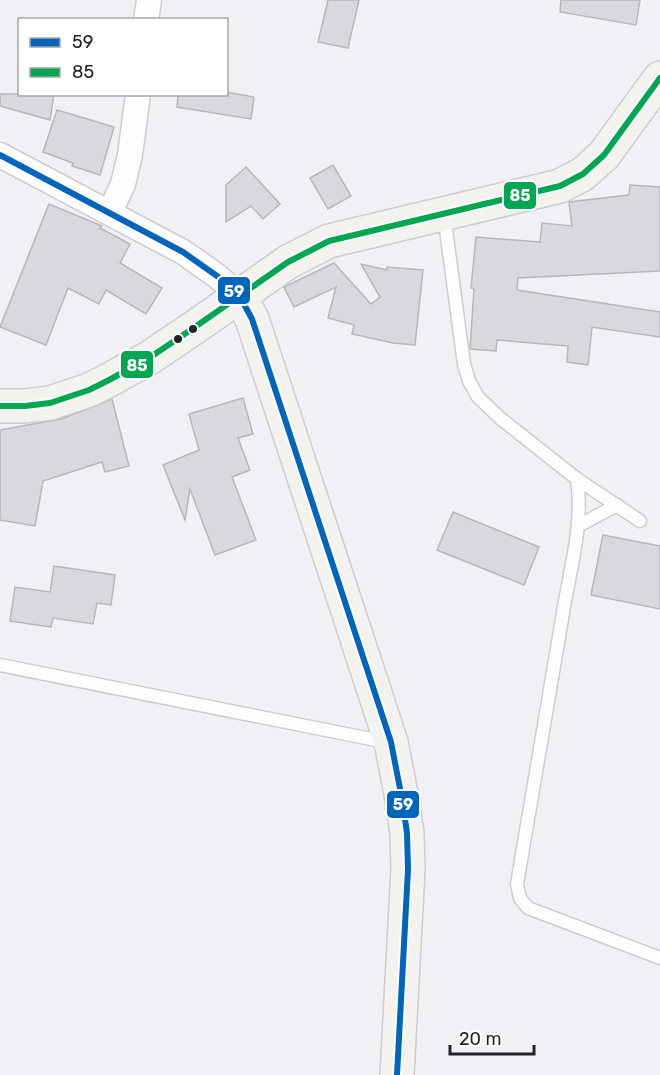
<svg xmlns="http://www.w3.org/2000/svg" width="660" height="1075" font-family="Rubik,sans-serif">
  <rect width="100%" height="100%" fill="#f3f0f5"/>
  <!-- building -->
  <g fill="#dad8dc" stroke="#b9b6ba" stroke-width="1.5">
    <path d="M328,0H359L348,48L318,42Z"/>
    <path d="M561,0H640L636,25L560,12Z"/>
    <path d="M226,92L254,97L251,119L177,107L178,94H226Z"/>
    <path d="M0,94H54L50,120L0,106Z"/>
    <path d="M57,110L114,127L100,175L72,166L73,163L43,152Z"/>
    <path d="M333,165L351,196L328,209L310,178Z"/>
    <path d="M246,167L280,204L263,219L251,206L226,222V185Z"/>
    <path d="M630,185L660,187V271L518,278L517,290L660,312V337L592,327L588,365L567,362L568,346L497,340L496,351L470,349L474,289L471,288L476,237L540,242L542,223L572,226L569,202L629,195Z"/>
    <path d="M49,204L102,226L100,228L130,244L120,263L162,288L146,314L106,290L99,304L68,288L46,345L0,327Z"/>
    <path d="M334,263L371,304L380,297L361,264L387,270V267L423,270L415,345L393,343L352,334L354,325L328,318L336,287L294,307L284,287Z"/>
    <path d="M243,398L253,434L238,438L250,470L232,477L256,540L215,555L190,489L185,520L163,465L199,450L189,414Z"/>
    <path d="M112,399L129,466L105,472L102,462L43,481L35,526L0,520V430L61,419Z"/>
    <path d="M453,512L539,547L524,585L437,550Z"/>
    <path d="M603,535L660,546V609L591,595Z"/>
    <path d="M54,566L115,575L111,605L97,603L93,624L53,618L51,627L10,621L15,587L50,592Z"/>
  </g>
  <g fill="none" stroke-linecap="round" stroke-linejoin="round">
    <!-- lane casing -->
    <g stroke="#ceccd0" stroke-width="15">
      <g id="lane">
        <path d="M444,215L464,364L469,381L478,397L500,418L577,479C584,526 569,572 562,619C547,707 532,796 517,884L520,898L528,908L660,958"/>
        <path d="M577,479L640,521"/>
        <path d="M580,525L617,505"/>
        <path d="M0,665L386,742"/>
      </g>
    </g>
    <!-- street casing -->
    <g stroke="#ceccd0" stroke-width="27">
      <g id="street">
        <path d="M146,20L149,0"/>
        <path d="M0,155L183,252L217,276L239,295"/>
        <path d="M110,212L123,184L130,155L138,94"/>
      </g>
    </g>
    <!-- secondary casing -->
    <g stroke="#ceccd0" stroke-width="36">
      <g id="secondary">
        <path d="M239,295L252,319L391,742L402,799L407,833L408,869L397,1075"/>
        <path d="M0,406H25L50,403L89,390L109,380L149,358L195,327L288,262L329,241L560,186L583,174L604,155L660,78"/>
      </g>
    </g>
    <!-- lane -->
    <use href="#lane" stroke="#fdfdfe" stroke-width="12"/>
    <!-- street -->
    <use href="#street" stroke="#fdfdfe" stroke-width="24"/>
    <!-- secondary -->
    <use href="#secondary" stroke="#f3f2ee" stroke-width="33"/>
    <!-- bus-1 casing -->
    <g stroke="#fff" stroke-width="10">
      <path id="bus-1" d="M0,155L183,252L217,276L239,295L252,319L391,742L402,799L407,833L408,869L397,1075"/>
    </g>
    <!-- bus-2 casing -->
    <g stroke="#fff" stroke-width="10">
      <path id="bus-2" d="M0,406H25L50,403L89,390L109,380L149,358L195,327L288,262L329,241L560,186L583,174L604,155L660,78"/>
    </g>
    <!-- bus-1 -->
    <use href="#bus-1" stroke="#0065bd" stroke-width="6"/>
    <!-- bus-2 -->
    <use href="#bus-2" stroke="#00a651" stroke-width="6"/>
  </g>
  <!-- markers -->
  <g fill="#252326" stroke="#fff" stroke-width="2">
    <circle cx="193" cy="329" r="5"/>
    <circle cx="178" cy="339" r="5"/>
  </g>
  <g stroke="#fff" stroke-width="2">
    <rect x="503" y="181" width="34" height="29" rx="6" fill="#00a651"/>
    <rect x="217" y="276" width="34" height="29" rx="6" fill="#0065bd"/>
    <rect x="120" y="350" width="34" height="29" rx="6" fill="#00a651"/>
    <rect x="386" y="790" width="34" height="29" rx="6" fill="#0065bd"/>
  </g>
  <g font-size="16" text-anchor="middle" font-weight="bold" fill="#fff">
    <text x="520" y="201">85</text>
    <text x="234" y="297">59</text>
    <text x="137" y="371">85</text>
    <text x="403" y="810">59</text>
  </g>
  <!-- legend -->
  <rect x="18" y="18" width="210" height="78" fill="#ffffff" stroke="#a8a7a8" stroke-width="1.5"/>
  <rect x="30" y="38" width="30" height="9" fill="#0065bd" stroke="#a8a7a8" stroke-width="1.5"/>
  <text x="72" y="48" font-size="18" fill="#252326">59</text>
  <rect x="30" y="68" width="30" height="9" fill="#00a651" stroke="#a8a7a8" stroke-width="1.5"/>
  <text x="72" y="78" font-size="18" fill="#252326">85</text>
  <!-- scale -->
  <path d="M450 1045v9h84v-9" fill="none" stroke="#252326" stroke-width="3"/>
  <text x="459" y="1045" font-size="18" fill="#252326" stroke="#ffffff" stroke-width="4.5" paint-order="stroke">20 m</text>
</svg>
